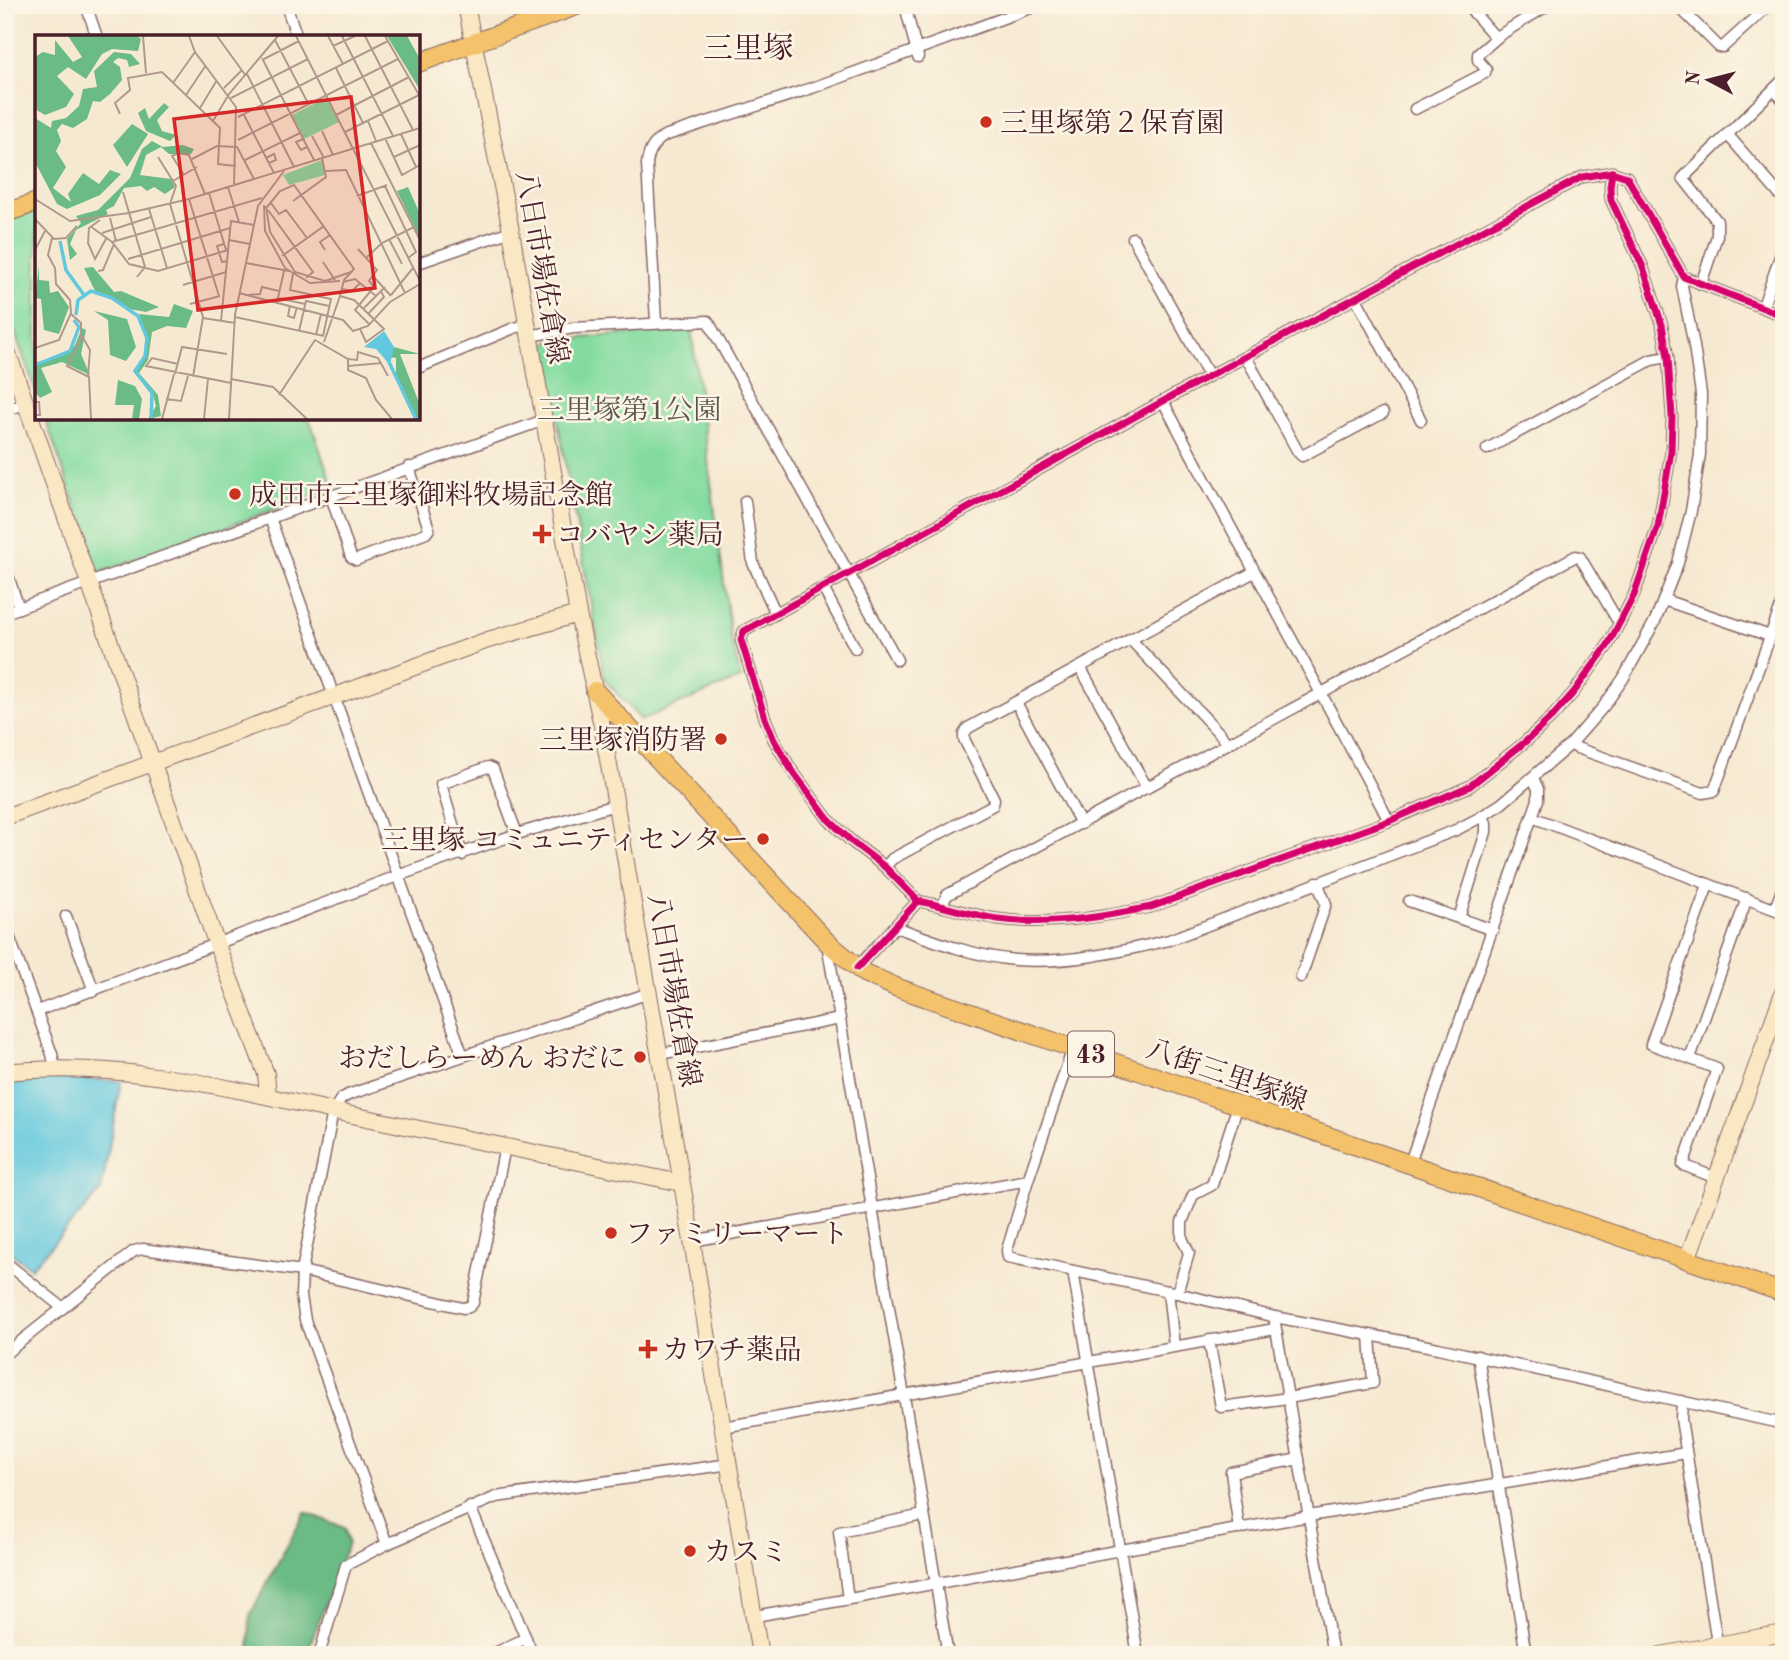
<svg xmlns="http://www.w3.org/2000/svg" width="1789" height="1660" font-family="'Old Standard TT','Noto Serif JP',serif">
  <rect width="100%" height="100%" fill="#fcf5e5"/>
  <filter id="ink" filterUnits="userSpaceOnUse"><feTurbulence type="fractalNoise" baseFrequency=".0143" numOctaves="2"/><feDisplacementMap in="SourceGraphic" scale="14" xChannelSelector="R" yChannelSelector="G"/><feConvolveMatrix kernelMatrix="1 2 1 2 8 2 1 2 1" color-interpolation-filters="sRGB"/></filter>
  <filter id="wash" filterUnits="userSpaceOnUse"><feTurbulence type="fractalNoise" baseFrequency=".00686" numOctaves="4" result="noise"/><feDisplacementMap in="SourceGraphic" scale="28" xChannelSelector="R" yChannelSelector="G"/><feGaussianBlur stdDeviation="1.57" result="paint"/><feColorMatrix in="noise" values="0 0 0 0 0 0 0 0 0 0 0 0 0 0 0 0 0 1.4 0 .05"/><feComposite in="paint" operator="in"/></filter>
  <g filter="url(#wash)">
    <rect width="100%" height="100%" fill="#f6e9d1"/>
    <!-- green -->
    <g fill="#83dba0" stroke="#667d66" stroke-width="2">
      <path d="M37,210V395L5,305V222Z"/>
      <path d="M691,328L731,638L741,678L641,720L605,680L544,346L550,341Z"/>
      <path d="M45,418H309L333,488L99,573Z"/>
    </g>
    <!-- forest -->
    <path fill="#6abb86" stroke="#5a6d58" stroke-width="2" d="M305,1512L345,1528L348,1543L306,1655H249L250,1615Z"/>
    <!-- water -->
    <path fill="#61c8de" stroke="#567484" stroke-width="2" d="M30,1077L121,1081L101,1191L31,1268L5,1249V1082Z"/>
  </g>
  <g filter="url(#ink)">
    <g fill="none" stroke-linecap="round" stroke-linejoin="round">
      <!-- street casing -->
      <g stroke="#866665" stroke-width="13">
        <g id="street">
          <path d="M86,5L97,37"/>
          <path d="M286,5L297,37"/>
          <path d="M905,5L918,57"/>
          <path d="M1467,5L1496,38"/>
          <path d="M1677,5L1719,47H1723L1769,5"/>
          <path d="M5,8L14,5"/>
          <path d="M1774,89L1784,101"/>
          <path d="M1415,109L1485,73L1486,69L1478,60V54L1500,35L1548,5"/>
          <path d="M1727,134L1784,200"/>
          <path d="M1133,238L1209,376"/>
          <path d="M418,263L511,231"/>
          <path d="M1701,284L1717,236V221L1683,178L1784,79"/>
          <path d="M1356,298L1421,420"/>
          <path d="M1763,306L1784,245"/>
          <path d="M656,322L647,164C649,150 653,144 664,136L812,88L1039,5"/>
          <path d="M529,336L573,328L708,321L897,660"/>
          <path d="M1246,357L1298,452L1302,456L1383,413"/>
          <path d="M418,368L514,328L527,325"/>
          <path d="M1164,403C1238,543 1316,681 1389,821"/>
          <path d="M5,411L27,403"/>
          <path d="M1487,449L1651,360L1668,357"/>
          <path d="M331,496L351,557L356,560L426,533L429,529L409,467"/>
          <path d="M745,501L753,563L776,614"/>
          <path d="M270,518L463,1056"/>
          <path d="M5,567L19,608"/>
          <path d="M823,588L855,648"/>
          <path d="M1664,600L1770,636"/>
          <path d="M5,613L544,420"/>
          <path d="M1130,639L1221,735L1227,744"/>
          <path d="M1080,667L1147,788"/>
          <path d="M1016,702L1081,824"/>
          <path d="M1571,744L1577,748L1703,793L1714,791L1784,598"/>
          <path d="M1532,817L1784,913"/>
          <path d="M462,855L441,784L488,767L493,769L517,834"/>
          <path d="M885,867L892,859L993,805L994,799L964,739V734L968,728L1254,572"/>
          <path d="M1708,885L1651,1044L1717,1069L1683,1165L1716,1178"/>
          <path d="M918,901L885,867L851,841L828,819L791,769L774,740L765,718L741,640L744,631L1209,376L1582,177L1612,172L1627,177L1684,277L1784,316"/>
          <path d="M1409,901L1493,930"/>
          <path d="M942,905L947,895L1576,556L1580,557L1616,618L1621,621"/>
          <path d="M1775,909L1784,884"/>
          <path d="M66,916L94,991"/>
          <path d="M1459,918L1486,832V823L1483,816"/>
          <path d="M5,925L52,1054L55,1068"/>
          <path d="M896,927C934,941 973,956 1015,960C1066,964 1120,952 1169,940L1456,830L1479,818L1501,804L1571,744L1604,706L1623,679L1655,621L1678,563L1691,511L1700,454L1701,394L1694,346L1682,286L1684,277"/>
          <path d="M827,943L948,1655"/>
          <path d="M857,968L918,901C945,906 971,915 998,919C1049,926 1102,917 1151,907L1389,821L1470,786L1525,742L1552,717L1574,692L1608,645L1634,595L1658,526L1671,452L1672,417L1668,357L1662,325L1643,267L1611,200L1610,187L1612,172"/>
          <path d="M1301,977L1326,904L1317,882"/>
          <path d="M37,1011L400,875L517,834L615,805"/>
          <path d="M1073,1048L1028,1180L1007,1250L1008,1257L1177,1293L1275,1317L1438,1348L1784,1424"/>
          <path d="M660,1054L840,1019"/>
          <path d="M1690,1058L1747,898"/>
          <path d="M1409,1165L1538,800V789L1533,778"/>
          <path d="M692,1241L1028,1180"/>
          <path d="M5,1262L63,1308"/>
          <path d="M1073,1271L1138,1655"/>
          <path d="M1168,1291L1174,1346"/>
          <path d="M1177,1293L1189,1253L1182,1238V1222L1193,1195L1212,1185L1238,1105"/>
          <path d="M1275,1323L1333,1655"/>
          <path d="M1209,1340L1221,1407L1288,1398L1373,1383L1370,1335"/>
          <path d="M5,1354L134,1251L143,1249L302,1271L463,1308L469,1307L473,1303L505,1147"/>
          <path d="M1478,1356L1526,1655"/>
          <path d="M1682,1401L1681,1419L1719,1655"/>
          <path d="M723,1427L1275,1329"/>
          <path d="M470,1507L533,1655"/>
          <path d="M1239,1529L1231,1472L1299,1459"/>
          <path d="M387,1544L305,1320L301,1296L302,1271L333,1111L341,1099L348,1095L649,993"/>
          <path d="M848,1599L839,1532L924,1515"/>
          <path d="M755,1616L1309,1516L1686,1453"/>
          <path d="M319,1655L346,1565L387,1544L496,1497L730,1464"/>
          <path d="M491,1655L526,1638"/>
        </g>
      </g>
      <!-- secondary casing -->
      <g stroke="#866665" stroke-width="18">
        <g id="secondary">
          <path d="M466,5L511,231L578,614L603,731L692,1241L760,1655"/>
          <path d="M5,345L217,945L266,1074L268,1095"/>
          <path d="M5,817L488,640L578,614"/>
          <path d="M5,1072C123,1060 233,1089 347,1114C458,1137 570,1160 681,1183"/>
          <path d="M1687,1260L1784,990"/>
          <path d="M1660,1655L1784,1633"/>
        </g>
      </g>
      <!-- primary casing -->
      <g stroke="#866665" stroke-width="20">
        <g id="primary">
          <path d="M418,63L579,5"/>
          <path d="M5,213L37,202"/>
          <path d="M595,691L827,942L864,973L898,988L1784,1293"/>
        </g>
      </g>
      <!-- street -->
      <use href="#street" stroke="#fff" stroke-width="10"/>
      <!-- secondary -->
      <use href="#secondary" stroke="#fae7c3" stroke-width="16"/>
      <!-- primary -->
      <use href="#primary" stroke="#f3c26a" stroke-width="18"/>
      <!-- cycleway casing -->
      <g stroke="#fcf5e5" stroke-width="11">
        <g id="cycleway">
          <path d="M918,901L885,867L851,841L828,819L791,769L774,740L765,718L741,640L744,631L1209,376L1582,177L1612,172L1627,177L1684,277L1784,316"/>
          <path d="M857,968L918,901C945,906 971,915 998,919C1049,926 1102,917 1151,907L1389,821L1470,786L1525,742L1552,717L1574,692L1608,645L1634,595L1658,526L1671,452L1672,417L1668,357L1662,325L1643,267L1611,200L1610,187L1612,172"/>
        </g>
      </g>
      <!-- cycleway -->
      <use href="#cycleway" stroke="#d6006c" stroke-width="7"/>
    </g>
  </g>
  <!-- markers -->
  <g fill="#c8321e" stroke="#fcf5e5" stroke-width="2.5">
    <circle cx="986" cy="122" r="7"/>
    <circle cx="235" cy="494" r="7"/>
    <path d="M538.5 523.5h7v7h7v7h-7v7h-7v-7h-7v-7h7z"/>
    <circle cx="721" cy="739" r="7"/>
    <circle cx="763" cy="839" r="7"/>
    <circle cx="640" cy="1057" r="7"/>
    <circle cx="611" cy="1233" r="7"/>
    <path d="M644.5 1338.5h7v7h7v7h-7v7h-7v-7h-7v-7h7z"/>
    <circle cx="690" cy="1551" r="7"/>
  </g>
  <g text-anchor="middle" stroke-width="5" stroke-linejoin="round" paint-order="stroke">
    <!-- shield labels -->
    <rect fill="#fcf5e5" stroke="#7f5f63" stroke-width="2" x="1068" y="1031.5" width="46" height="45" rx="5"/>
    <g font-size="26" font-weight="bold" fill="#4a1f2b">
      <text x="1091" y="1063">43</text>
    </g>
    <!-- poi labels -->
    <g font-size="28" fill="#4a1f2b" stroke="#fcf5e5" text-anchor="start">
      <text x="1000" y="132">三里塚第２保育園</text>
      <text x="249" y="504">成田市三里塚御料牧場記念館</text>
      <text x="556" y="544">コバヤシ薬局</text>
      <text x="707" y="749" text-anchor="end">三里塚消防署</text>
      <text x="749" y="849" text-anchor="end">三里塚 コミュニティセンター</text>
      <text x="626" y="1067" text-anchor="end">おだしらーめん おだに</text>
      <text x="625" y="1243">ファミリーマート</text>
      <text x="662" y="1359">カワチ薬品</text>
      <text x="704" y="1561">カスミ</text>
    </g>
    <!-- street labels -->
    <g font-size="28" fill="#4a1f2b" stroke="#fcf5e5">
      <text transform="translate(543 267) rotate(80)" y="10">八日市場佐倉線</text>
      <text transform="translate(675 990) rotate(80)" y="10">八日市場佐倉線</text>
      <text transform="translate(1227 1074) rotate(19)" y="10">八街三里塚線</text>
    </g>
    <!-- park labels -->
    <g font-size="28" fill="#5b574e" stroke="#fcf5e5">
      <text x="629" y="419">三里塚第1公園</text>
    </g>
    <!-- neighbourhood labels -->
    <g font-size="30" fill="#4a1f2b" stroke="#fcf5e5">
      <text x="748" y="58">三里塚</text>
    </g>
  </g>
  <!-- overview -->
  <g transform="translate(35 35)">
    <rect width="385" height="385" fill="#f6e9d1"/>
    <path d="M291,63L304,87L269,104L257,80ZM287,125L290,140L254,150L248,140Z" fill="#83dba0"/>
    <path d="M33,1H102L106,4L103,16L77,14L67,19L51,44L33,32L22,41L39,59L31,72L10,80L0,74V22L8,17L20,20V5L38,27L47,22ZM352,1H372L385,24V55ZM79,17L96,19L105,29L94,32L92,25L83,23L78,27L85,32L87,45L75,59L65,67L58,66L52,84L38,93L27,89L22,95L26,106L21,116L31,132L18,153L36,167L33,159L48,138L64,149L75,135L86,139L65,160L32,174L22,169L0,127V83L16,93L17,86L31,83L44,71L48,54L62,52L59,36ZM129,68L134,72L122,85L127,96L141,100L135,106L111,96L103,78L110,73L114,84ZM97,89L113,99L92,132L78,110ZM117,106L128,112L148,110L159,114L156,119H134L126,112L111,120L105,140L136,144L140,152L130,159L119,152L112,156L106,151L89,153L79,171L71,175L73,179L41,195L35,209L42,219L35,225L32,204L46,188L41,181L63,175L95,143L107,114ZM373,152L385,179V204L362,156ZM4,231V245L14,246L15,258L23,256L34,272L24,299L9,295L6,264L0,263ZM58,232L79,257L86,256L124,272L111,277L95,274L60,256L49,233ZM139,269L158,276L151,293L132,291L117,297L113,325L104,338L123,360L126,381L113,384L121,371L118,360L98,336L110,321V298L104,279L134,282ZM59,276L92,284L101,312L91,326L75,320L73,285ZM47,293L51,295L46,319L55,340L27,327L6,333L17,357L5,363L0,357V328L31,319L40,310ZM359,312L385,319H365L385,370V384H379L361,344V323L355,322ZM83,345L100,351L107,364L104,384H97L99,370H80Z" fill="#6abb86"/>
    <path d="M349,296L359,312L355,330L341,314L329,312Z" fill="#61c8de"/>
    <path fill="none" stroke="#61c8de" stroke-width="3.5" d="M25,206L31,235L49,260M41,280L43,265L56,256L77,263L103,281L112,303L110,321L100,336L117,358L116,384M353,325L381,384M0,330L35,316L44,292L39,285"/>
    <path fill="none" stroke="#b1988f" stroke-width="2" d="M108,1L111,38M154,1L160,17L201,72L199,150M182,1L211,41M261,1L385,246M293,1L308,29M307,1L358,101M330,1L378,95M350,1L384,60M240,5L274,70M298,11L320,1M227,23L279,125M229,24L264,6M301,33L328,88M212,39L259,132M138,48L160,17M189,53L207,35M151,60L171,30M196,63L273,24M165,73L182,45M85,79L80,68L95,55L93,43L127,37L185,93L183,129L201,131M209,80L239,138M301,80L374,42M203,82L353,6M178,86L194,59L243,1M333,86L341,106M287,96L298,120M310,97L384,60M366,99L381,132M277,101L289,123M350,103L367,140L385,130M268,104L261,107L266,115L272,112M203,105L363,24M336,108L385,205M123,122L141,151L135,169L168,282L158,342M359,122L385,110M231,123L239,119L241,125L234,128M157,124L182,111L202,112L219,144M210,125L265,98M291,136L311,135L370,258M149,140L137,121L143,118L154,120L170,159M138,146L162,132M350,151L381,217L373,223M193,152L204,187M88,157L110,232L102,242M174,158L191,215M322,161L352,150M0,164L35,186L94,178L154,164L385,93M154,164L184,261M258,166L291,142L287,123M236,168L244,179L251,175L272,203M229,170L230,196L250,233L275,248L305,246M231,171L235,197L260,237L290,246L316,237M232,172L245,156L259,150L319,234L309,245L305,261M114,174L132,233M233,175L278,237L271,243M75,183L81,206M0,184L19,204L31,203L42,191M65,185L54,193L53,208L60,224L72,202M55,191L77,207L94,229L123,236L193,215M67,198L116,182M354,204L367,229M194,205L215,209M77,207L227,163M189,209L182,211L187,227L192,226M323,214L342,235L334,246L339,252L320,275L334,289M0,215L10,196M290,215L285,207L295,200M247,221L289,191M332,222L347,208L379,192M93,224L195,193M288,227L300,245M211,228L254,236M63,236L68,235L79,209M258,239L255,255L296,264L288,301M338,241L356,261M308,247L320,244L341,261M148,250L191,237M307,254L317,256L325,248M204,258L308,285L318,296L333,291L355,267L385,249M213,260L225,259L227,252L244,256M356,260L378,233M243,263L270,269M242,267L249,236M155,269L185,261M255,270L253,281L259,283L262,272M329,273L350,252M36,279L46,288V304L32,331L54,342L56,384M333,279L349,262L346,256M200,282L289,301M168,283L200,288M186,286L196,186L219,190M264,296L271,266L294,271M281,300L286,279M47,301L55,315L53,341M289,307L305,261L319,265L349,294L331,307L325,294M0,313L24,305L36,278L35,265L21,249L20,233L13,220L17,203M313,324V335L331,343L341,365L357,384M143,329L117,323L111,331L196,348M313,331L347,328M140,339L147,312L192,319M196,344L238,352L272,384M244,360L280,305L313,324L322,325L323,317L343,323L353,341M131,364L146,366L153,341M0,367H4L5,380H0M127,384L139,339M169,384L173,344M194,384L200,280L223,171L249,136"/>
    <path fill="#d62828" fill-opacity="0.15" stroke="#d62828" stroke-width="3.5" d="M316,62L340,253L163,275L139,84Z"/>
    <rect width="385" height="385" fill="none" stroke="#4a1f2b" stroke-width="3.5"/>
  </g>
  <!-- margin -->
  <rect width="1789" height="1660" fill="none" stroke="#fcf5e5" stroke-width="28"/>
  <!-- north arrow -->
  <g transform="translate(1709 80) rotate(277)" stroke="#fcf5e5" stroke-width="5" paint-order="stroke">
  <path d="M0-5L12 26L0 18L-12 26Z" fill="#4a1f2b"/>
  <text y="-10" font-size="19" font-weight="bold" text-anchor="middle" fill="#4a1f2b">N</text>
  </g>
</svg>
